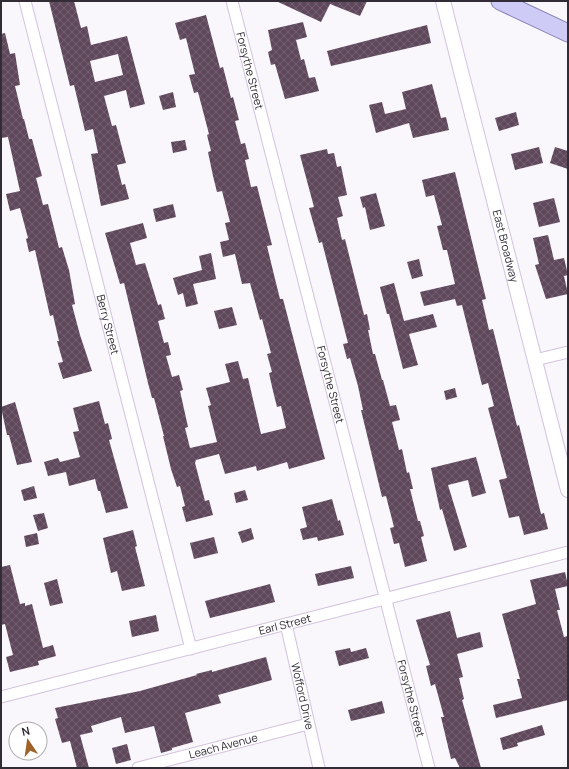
<svg xmlns="http://www.w3.org/2000/svg" width="569" height="769" font-family="Manrope,sans-serif">
  <defs>
    <pattern id="building-cross-hatch" width="8" height="8" patternUnits="userSpaceOnUse"><rect width="8" height="8" fill="#5f485c"/><path d="M0 0l8 8M0 8l8-8" fill="none" stroke="#736071"/></pattern>
  </defs>
  <rect width="100%" height="100%" fill="#f9f6fc"/>
  <!-- building -->
  <g fill="url(#building-cross-hatch)" fill-rule="evenodd">
    <path d="M49,1H74L81,28L87,26L91,45L127,36L145,104L130,108L126,90L104,96L112,126L116,125L126,163L117,165L122,185L125,184L129,199L101,206L91,154L98,153L93,129L85,131L74,85L70,86ZM118,54L123,75L95,82L90,61Z"/>
    <path d="M276,1H367L360,16L330,4L321,22Z"/>
    <path d="M206,15L220,68L223,67L231,98L233,97L239,120L235,121L241,144L245,143L249,159L245,160L251,187L257,186L272,245L267,246L275,279L280,299H283L325,459L289,469L287,462L257,471L256,466L225,474L219,454L196,460L195,463L205,501L209,500L213,515L186,522L182,507L185,506L180,486L177,487L171,469L163,436H164L154,398H152L148,383L124,283L120,284L105,233L143,223L147,238L130,243L136,265L145,263L158,305L161,304L165,319L158,321L164,343L168,342L171,355L166,356L172,377L179,375L183,390L180,391L188,427L185,428L190,448L217,442L208,406L211,405L206,388L230,382L225,364L238,361L243,379L248,378L261,434L286,428L281,406L277,407L273,391L269,373L272,372L267,354L271,353L262,319L260,320L250,283L242,284L235,254L223,257L220,242L229,240L225,223L230,222L222,191L217,192L213,176L208,152L211,151L207,135L209,134L198,92L194,93L189,75L195,74L186,38L180,40L175,23Z"/>
    <path d="M303,22L307,37L296,40L301,60L304,59L309,78L315,77L319,91L285,99L275,64L271,65L268,52L272,50L268,30Z"/>
    <path d="M427,25L431,43L331,66L327,51Z"/>
    <path d="M5,33L10,54L15,53L20,85L15,86L23,119H24L29,139H32L42,176L36,178L43,205L48,204L59,248L62,247L69,270L75,304L72,305L80,335L92,371L63,379L58,363L63,362L57,341H59L53,315L50,316L35,250L29,252L26,239L28,238L20,208L10,211L6,194L20,191L8,137L1,138V34Z"/>
    <path d="M432,84L441,118L446,117L449,130L413,138L409,123L376,133L369,105L382,102L385,114L406,109L402,92Z"/>
    <path d="M173,92L176,107L163,110L159,96Z"/>
    <path d="M516,112L519,125L499,131L495,118Z"/>
    <path d="M185,140L187,150L173,153L171,142Z"/>
    <path d="M539,147L543,163L515,170L511,154Z"/>
    <path d="M555,147L568,151V169L550,163Z"/>
    <path d="M327,149L328,154L334,153L337,167L341,166L347,195L338,197L343,216L337,218L342,240L345,239L364,315L367,314L370,330H368L373,354H375L382,380H383L390,406L396,405L400,420L392,422L399,450L402,449L407,473L409,472L413,489H410L418,521H420L424,536L421,537L427,561L405,567L399,543L394,544L390,528L394,527L386,496L382,497L361,410H363L358,386L350,358L347,359L343,344L348,343L322,242L319,243L309,208L314,207L300,155Z"/>
    <path d="M455,172L486,299L482,300L489,330L493,329L517,426L519,425L541,514L544,513L548,529L524,535L519,516L509,518L499,480L507,478L488,408L494,406L488,383L482,385L462,305L457,306L455,299L424,306L420,292L455,284L447,250H443L437,226L442,225L434,195L426,197L422,180Z"/>
    <path d="M376,193L385,226L370,230L365,207L363,208L360,197Z"/>
    <path d="M554,198L560,222L539,227L533,203Z"/>
    <path d="M173,204L176,217L156,222L153,209Z"/>
    <path d="M548,235L554,260L564,258L568,275L564,276L568,294L546,299L535,265L539,264L533,238Z"/>
    <path d="M211,253L216,279L193,284L198,304L186,307L183,293L178,295L173,278L202,270L199,256Z"/>
    <path d="M419,259L423,276L412,279L407,262Z"/>
    <path d="M394,283L404,321L433,314L437,327L409,334L418,365L403,369L389,314H387L380,287Z"/>
    <path d="M232,307L237,325L219,329L214,311Z"/>
    <path d="M455,388L457,397L446,400L444,391Z"/>
    <path d="M99,401L105,424L108,423L112,439L109,440L128,508L106,513L100,491H98L95,479L69,486L66,472L48,476L44,462L58,458L60,462L80,457L73,432L79,431L73,408Z"/>
    <path d="M15,402L32,462L17,465L9,435H7L1,407Z"/>
    <path d="M476,457L486,493L472,497L468,480L448,485L467,547L454,551L442,509L440,510L431,468Z"/>
    <path d="M34,486L37,498L24,501L21,490Z"/>
    <path d="M245,490L248,500L236,503L234,493Z"/>
    <path d="M332,499L338,521L340,520L344,535L318,541L317,537L303,540L300,529L307,527L302,507Z"/>
    <path d="M44,513L48,528L38,531L33,515Z"/>
    <path d="M251,528L254,539L242,543L238,532Z"/>
    <path d="M133,530L137,546L135,547L145,586L122,591L117,571L111,573L103,538Z"/>
    <path d="M37,533L39,544L26,547L24,536Z"/>
    <path d="M214,537L218,553L194,559L190,543Z"/>
    <path d="M10,565L20,604L25,603V606L32,604L43,648L53,645L56,656L38,661L39,665L10,672L6,657L13,655L5,624L1,625V567Z"/>
    <path d="M351,566L354,578L318,586L315,574Z"/>
    <path d="M565,572L568,586L555,589L560,610H557L564,637L568,636V700L496,718L493,705L522,698L517,679H520L502,614L536,604L530,580Z"/>
    <path d="M57,579L63,603L50,606L44,583Z"/>
    <path d="M270,584L275,602L210,618L205,601Z"/>
    <path d="M450,611L457,638L480,632L483,647L457,654L463,677L459,678L464,699L462,700L481,768H460L455,758L451,759L441,717H444L435,684L431,686L426,666L430,665L416,620Z"/>
    <path d="M156,615L159,631L132,637L129,621Z"/>
    <path d="M350,648L351,652L366,648L369,658L339,666L335,651Z"/>
    <path d="M266,657L272,680L218,695L221,703L185,713L193,742L172,748V750L161,753L154,726L125,733L121,717L91,726L93,732L80,735L89,768H77L70,741L62,743L55,719L58,718L55,708L140,691L197,675L196,674L212,670V672Z"/>
    <path d="M382,701L385,713L351,721L348,710Z"/>
    <path d="M542,725L545,735L517,743L518,746L503,750L500,738Z"/>
    <path d="M127,744L131,760L116,764L112,748Z"/>
  </g>
  <g fill="none" stroke-linecap="round" stroke-linejoin="round">
    <!-- minor casing -->
    <g stroke="#d2c2df" stroke-width="13">
      <g id="minor">
        <path id="s1" d="M25,1L191,649"/>
        <path id="s2" d="M232,1L429,768"/>
        <path d="M535,360L568,352"/>
        <path id="s3" d="M286,624L319,768"/>
        <path id="s4" d="M1,697L568,552"/>
        <path id="s5" d="M138,768L308,724"/>
      </g>
    </g>
    <!-- tertiary casing -->
    <g stroke="#d2c2df" stroke-width="16">
      <g id="tertiary">
        <path id="s6" d="M443,1L568,490"/>
      </g>
    </g>
    <!-- primary casing -->
    <g stroke="#837db1" stroke-width="19">
      <path id="primary" d="M500,1L568,33"/>
    </g>
    <!-- minor -->
    <use href="#minor" stroke="#fff" stroke-width="11"/>
    <!-- tertiary -->
    <use href="#tertiary" stroke="#fff" stroke-width="14"/>
    <!-- primary -->
    <use href="#primary" stroke="#cfcbf7" stroke-width="17"/>
  </g>
  <g text-anchor="middle" stroke-width="4" stroke-linejoin="round" paint-order="stroke">
    <!-- street labels -->
    <g font-size="11" fill="#322c37" stroke="#fff">
      <text dy="4" stroke="none"><textPath href="#s2" startOffset="72">Forsythe Street</textPath></text>
      <text dy="4" stroke="none"><textPath href="#s6" startOffset="253">East Broadway</textPath></text>
      <text dy="4" stroke="none"><textPath href="#s1" startOffset="334">Berry Street</textPath></text>
      <text dy="4" stroke="none"><textPath href="#s2" startOffset="396">Forsythe Street</textPath></text>
      <text dy="4" stroke="none"><textPath href="#s4" startOffset="293">Earl Street</textPath></text>
      <text dy="4" stroke="none"><textPath href="#s3" startOffset="74">Wofford Drive</textPath></text>
      <text dy="4" stroke="none"><textPath href="#s2" startOffset="720">Forsythe Street</textPath></text>
      <text dy="4" stroke="none"><textPath href="#s5" startOffset="88">Leach Avenue</textPath></text>
    </g>
  </g>
  <!-- border -->
  <rect width="569" height="769" fill="none" stroke="#322c37" stroke-width="4"/>
  <!-- north arrow -->
  <g transform="translate(28 741) rotate(347)"><circle r="19" fill="#ffffff" stroke="#adabaf"/>
  <path d="M0-3L7 15L0 10L-7 15Z" fill="#9f6128"/>
  <text y="-6" font-size="11" font-weight="bold" text-anchor="middle" fill="#322c37">N</text>
  </g>
</svg>
